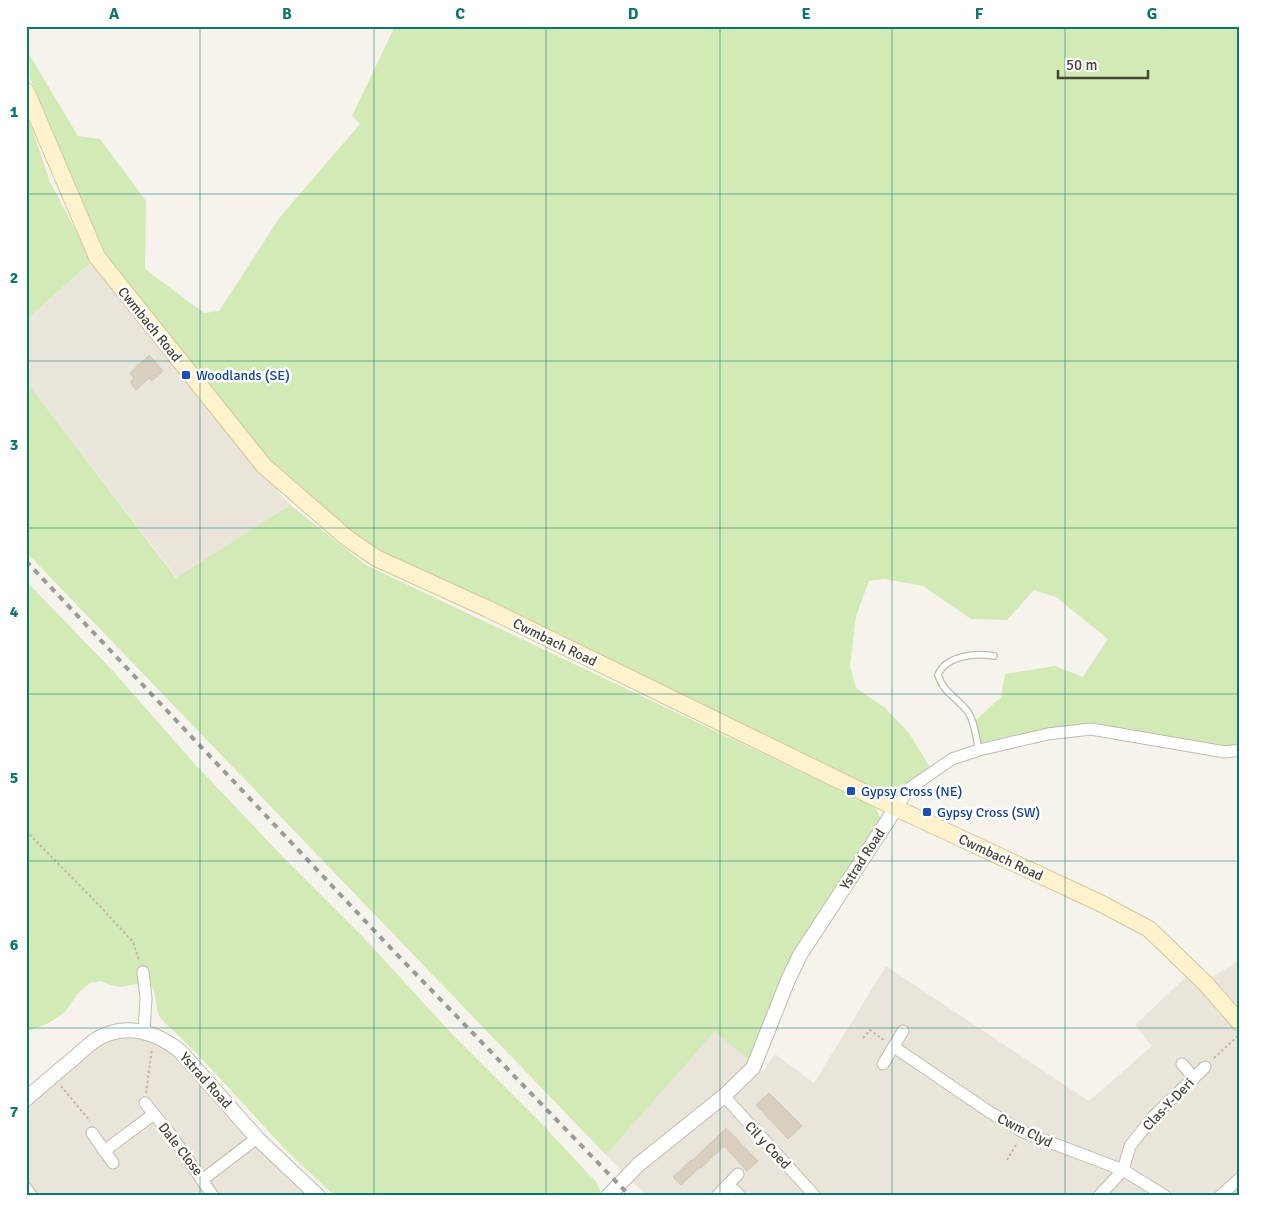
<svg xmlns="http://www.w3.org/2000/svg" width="1266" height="1222" font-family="Signika,sans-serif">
  <rect width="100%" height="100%" fill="#f6f3ec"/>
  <!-- residential -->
  <g fill="#eae5da">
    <path d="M92,261L244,452L290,505L177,578L26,381V320Z"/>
    <path d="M1240,960V1009L1212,977Z"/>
    <path d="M886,966L1089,1101L1152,1046L1135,1025L1189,974L1240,1032V1196H647L606,1155L715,1030L763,1072L775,1054L814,1083Z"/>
    <path d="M142,1036L175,1053L227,1115L306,1196H26V1106L97,1043L110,1038Z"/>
  </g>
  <!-- green -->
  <g fill="#d2eab5">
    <path d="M395,26H1240V748L1224,751L1089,724L982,746L974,722L1001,697L1005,674L1055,666L1083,677L1108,639L1056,597L1034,590L1007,620L971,619L923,586L885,579L869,581L856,616L850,667L856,688L885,708L909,733L931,769L896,799L379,552L353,535L268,463L99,252L30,78L29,54L78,136L100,139L146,201L145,269L204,313L219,311L280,217L360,124L352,116Z"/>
    <path d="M26,111L50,182L92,261L26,320Z"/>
    <path d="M26,381L176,578L290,505L366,565L875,807L881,819L798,954L751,1062L715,1031L606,1155L26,552Z"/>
    <path d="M26,581L112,670L194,763L282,856L363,937L452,1034L540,1122L597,1183L601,1194L599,1196H335C318,1180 301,1165 285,1149C244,1106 207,1061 164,1022C151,1010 161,991 147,982L121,987L110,985L101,981L90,983L79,992L65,1012L49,1023L31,1030L26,1029Z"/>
  </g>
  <!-- building -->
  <g fill="#d8cfc1" stroke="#d3c7b4">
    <path d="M149,355L163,371L152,381L149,378L136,390L130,382L134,378L130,373Z"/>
    <path d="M769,1093L802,1126L788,1139L756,1105Z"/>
    <path d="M726,1128L758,1161L747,1171L724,1146L701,1168L700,1167L681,1185L673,1177L691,1160L692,1161Z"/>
  </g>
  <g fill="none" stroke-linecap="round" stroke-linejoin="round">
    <!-- service casing -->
    <g stroke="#c2bbae" stroke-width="8">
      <g id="service">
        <path d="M979,750C976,738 975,722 968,712C957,697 944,694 938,675C946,655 976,653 994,656"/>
        <path d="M26,1184L35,1196"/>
      </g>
    </g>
    <!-- minor casing -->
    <g stroke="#c2bbae" stroke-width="13">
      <g id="minor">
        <path d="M896,808L910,788L952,759L979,750L1048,734L1091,729L1225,752L1240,750"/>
        <path d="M143,972L146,998L144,1032"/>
        <path d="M894,1047L988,1111L1023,1132L1123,1170L1165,1196"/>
        <path d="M883,1064L903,1031"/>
        <path d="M1182,1064L1194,1078"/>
        <path d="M724,1096L815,1196"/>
        <path d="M145,1103L154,1114"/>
        <path d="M92,1133L113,1163"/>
        <path d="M104,1151L154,1114L171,1135L202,1180L257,1138"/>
        <path d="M202,1180L213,1196"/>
        <path d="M728,1184L740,1196"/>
        <path d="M717,1196L738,1174"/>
        <path d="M1099,1196L1123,1170L1130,1146L1153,1117L1205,1067"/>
        <path d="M1220,1196L1240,1178"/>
      </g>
    </g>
    <!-- tertiary casing -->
    <g stroke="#c2bbae" stroke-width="16">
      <g id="tertiary">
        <path d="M26,1099C42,1085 57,1072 73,1059C81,1052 89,1044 97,1039C126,1022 156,1032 180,1051L257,1138L318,1196"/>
        <path d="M608,1196L638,1165L724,1096L753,1068L788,980L800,955L896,808"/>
      </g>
    </g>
    <!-- secondary casing -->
    <g stroke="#d6c79b" stroke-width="18">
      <path id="secondary" d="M26,91L97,257L264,466L347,538L376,558L488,609L896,808L1100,903L1149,929L1206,984L1240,1023"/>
    </g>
    <!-- path -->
    <g stroke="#c4b79f" stroke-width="2" stroke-dasharray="2.5 2.5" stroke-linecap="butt">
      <path d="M26,831L99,905L133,942L139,960"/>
      <path d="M863,1038L870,1030L884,1040"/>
      <path d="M1214,1058L1238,1036"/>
      <path d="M61,1086L90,1121"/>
      <path d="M146,1093L152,1048"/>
      <path d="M1007,1160L1017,1143"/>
    </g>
    <!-- service -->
    <use href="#service" stroke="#fff" stroke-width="5.5"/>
    <!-- minor -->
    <use href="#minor" stroke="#fff" stroke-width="11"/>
    <!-- tertiary -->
    <use href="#tertiary" stroke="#fff" stroke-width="14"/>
    <!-- secondary -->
    <use href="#secondary" stroke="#fff3cd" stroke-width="16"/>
    <!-- rail -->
    <path stroke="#9a9a9a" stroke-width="4" stroke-dasharray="6 6" stroke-linecap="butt" d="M26,561L384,941L630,1196"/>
  </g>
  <!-- grid -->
  <path fill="none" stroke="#0f766e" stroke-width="1" stroke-opacity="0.55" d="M200,26V1196M374,26V1196M546,26V1196M720,26V1196M892,26V1196M1065,26V1196M26,194H1240M26,361H1240M26,528H1240M26,694H1240M26,861H1240M26,1028H1240"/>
  <!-- markers -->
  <g fill="#1a4fb4" stroke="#fff" stroke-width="2">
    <rect x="181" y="370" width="10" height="10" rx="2.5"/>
    <rect x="846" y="786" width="10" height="10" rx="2.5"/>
    <rect x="922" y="807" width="10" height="10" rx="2.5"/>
  </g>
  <g text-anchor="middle" stroke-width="5" stroke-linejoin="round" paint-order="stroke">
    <!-- street labels -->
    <g font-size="14" fill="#4b4439" stroke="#fff">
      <text transform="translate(150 324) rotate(51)" y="5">Cwmbach Road</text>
      <text transform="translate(555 642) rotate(26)" y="5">Cwmbach Road</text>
      <text transform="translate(1001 857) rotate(25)" y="5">Cwmbach Road</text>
      <text transform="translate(862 859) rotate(-57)" y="5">Ystrad Road</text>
      <text transform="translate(206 1080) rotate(48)" y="5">Ystrad Road</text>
      <text transform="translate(1168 1104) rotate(-46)" y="5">Clas-Y-Deri</text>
      <text transform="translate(1025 1130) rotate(26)" y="5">Cwm Clyd</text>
      <text transform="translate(768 1145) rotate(47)" y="5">Cil y Coed</text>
      <text transform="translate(181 1149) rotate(52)" y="5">Dale Close</text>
    </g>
    <!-- transit labels -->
    <g font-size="14" fill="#164399" stroke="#fff" text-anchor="start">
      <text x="196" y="380">Woodlands (SE)</text>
      <text x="861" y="796">Gypsy Cross (NE)</text>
      <text x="937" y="817">Gypsy Cross (SW)</text>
    </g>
  </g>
  <!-- border -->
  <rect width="1266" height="1222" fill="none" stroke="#ffffff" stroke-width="55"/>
  <!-- scale -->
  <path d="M1058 70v8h90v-8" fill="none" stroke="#4b4439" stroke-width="2.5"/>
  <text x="1066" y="70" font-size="15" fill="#4b4439" stroke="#ffffff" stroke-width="4" paint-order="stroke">50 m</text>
  <rect x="28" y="28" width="1210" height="1166" fill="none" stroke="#0f766e" stroke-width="2"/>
  <g font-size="16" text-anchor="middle" font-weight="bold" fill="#0f766e">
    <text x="114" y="19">A</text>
    <text x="287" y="19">B</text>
    <text x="460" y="19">C</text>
    <text x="633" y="19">D</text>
    <text x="806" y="19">E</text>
    <text x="979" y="19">F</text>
    <text x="1152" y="19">G</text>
    <text x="14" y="117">1</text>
    <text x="14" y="283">2</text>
    <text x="14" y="450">3</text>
    <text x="14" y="617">4</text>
    <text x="14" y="783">5</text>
    <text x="14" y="950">6</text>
    <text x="14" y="1117">7</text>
  </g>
</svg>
